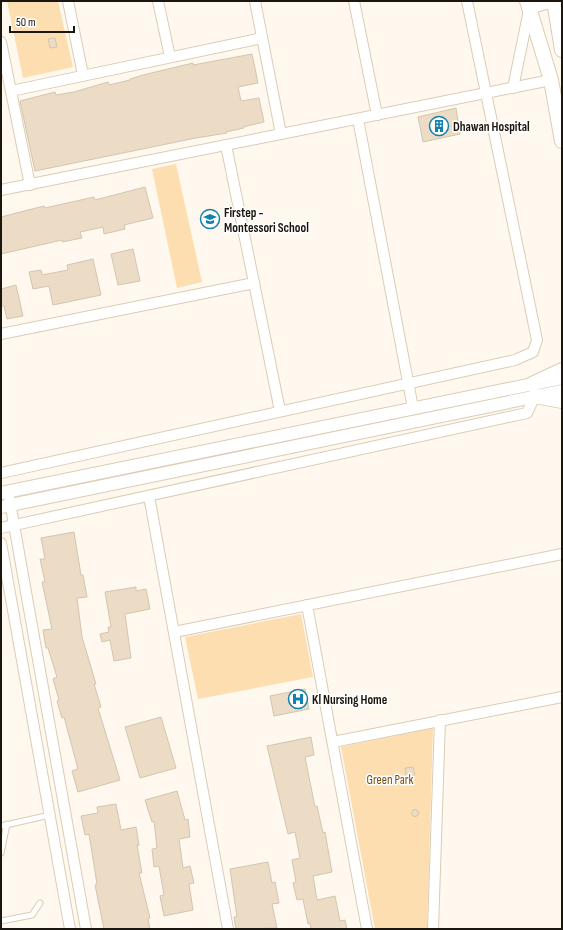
<svg xmlns="http://www.w3.org/2000/svg" width="563" height="930" font-family="'Sofia Sans Condensed',sans-serif">
  <rect width="100%" height="100%" fill="#fef8ef"/>
  <!-- green -->
  <g fill="#fddeb0">
    <path d="M7,1H58L73,67L23,78Z"/>
    <path d="M176,164L202,282L177,288L152,169Z"/>
    <path d="M301,614L313,677L198,699L185,637Z"/>
    <path d="M433,728L427,929H375L341,747Z"/>
  </g>
  <!-- building -->
  <g fill="#ecdcc6" stroke="#d4c5af">
    <path d="M55,38L57,47L50,48L48,39Z"/>
    <path d="M252,54L258,83L238,87L241,101L259,98L264,122L243,127L244,128L226,132L227,133L196,138L35,171L20,101L55,92L56,95L74,92L108,82L109,85L130,80V79L143,75L193,63V65Z"/>
    <path d="M456,108L460,134L423,142L418,117Z"/>
    <path d="M145,187L153,218L124,225L125,229L104,234L103,227L80,232L82,238L62,242V240L1,254V217L44,206L45,208L94,197L95,200Z"/>
    <path d="M133,249L140,281L118,285L111,254Z"/>
    <path d="M93,259L101,295L53,305L49,286L33,289L29,272L41,270L42,275L68,270L67,265Z"/>
    <path d="M16,285L23,316L7,319L4,306H1V289Z"/>
    <path d="M74,532L81,575H83L87,597L77,598L82,637L96,684H94L101,707L98,708L120,780L78,792L72,771L78,769L64,717L62,718L57,701L59,700L53,679L57,677L48,648H46L43,630L52,629L42,582H45L40,559H45L41,538Z"/>
    <path d="M136,587V591L146,589L150,609L125,614L131,658L114,661L110,640L102,642L100,634L109,632L108,627H111L105,592Z"/>
    <path d="M305,689L309,709L274,716L270,696Z"/>
    <path d="M161,717L176,768L140,778L125,727Z"/>
    <path d="M311,737L314,755L305,757L315,807L317,806L323,833L325,832L332,872L313,876L317,900L335,896L340,921L345,920L347,929H311L310,923L308,924L303,899L297,900L293,883L296,882L292,860L300,858L295,832L288,834L267,746Z"/>
    <path d="M413,767L415,775L406,777L405,768Z"/>
    <path d="M177,791L185,820L188,819L190,837L179,839L183,868L190,866L194,883L189,884L193,910L164,916L160,896L164,895L159,866L154,867L152,849L157,848L154,821L152,822L145,800Z"/>
    <path d="M116,804L121,830L136,827L139,845H137L142,873H139L150,918L148,919L150,929H104L95,885L97,884L89,834L85,835L81,816L98,813L97,807Z"/>
    <circle cx="415" cy="813" r="3.5"/>
    <path d="M268,862L272,883L275,882L279,903L272,904L277,928L236,929L234,917H237L230,869Z"/>
  </g>
  <g fill="none" stroke-linecap="round" stroke-linejoin="round">
    <!-- service casing -->
    <g stroke="#dbccb5" stroke-width="7">
      <g id="service">
        <path d="M1,826L50,815"/>
        <path d="M1,853L7,824"/>
        <path d="M1,921L32,915L40,903"/>
      </g>
    </g>
    <!-- minor casing -->
    <g stroke="#dbccb5" stroke-width="12">
      <g id="minor">
        <path d="M68,1L83,75"/>
        <path d="M158,1L170,57"/>
        <path d="M255,1L281,134"/>
        <path d="M354,1L377,115"/>
        <path d="M1,42L30,185"/>
        <path d="M513,88L529,10"/>
        <path d="M11,91L262,38"/>
        <path d="M358,119L413,408"/>
        <path d="M226,145L280,411"/>
        <path d="M1,190L551,80"/>
        <path d="M1,334L254,283"/>
        <path d="M1,473L515,360L533,352L537,340L467,1"/>
        <path d="M8,491L86,929"/>
        <path d="M149,496L228,929"/>
        <path d="M1,528L527,413L535,396"/>
        <path d="M1,543L70,929"/>
        <path d="M307,605L367,929"/>
        <path d="M174,632L562,554"/>
        <path d="M333,742L562,697"/>
        <path d="M433,929L440,720"/>
      </g>
    </g>
    <!-- tertiary casing -->
    <g stroke="#dbccb5" stroke-width="14">
      <g id="tertiary">
        <path d="M529,8L552,1"/>
        <path d="M1,493L562,378"/>
        <path d="M1,507L562,391"/>
      </g>
    </g>
    <!-- secondary casing -->
    <g stroke="#dbccb5" stroke-width="16">
      <g id="secondary">
        <path d="M527,1L551,80L562,141"/>
        <path d="M554,1L562,50"/>
        <path d="M532,384L562,370"/>
        <path d="M535,396L562,401"/>
      </g>
    </g>
    <!-- service -->
    <use href="#service" stroke="#fff" stroke-width="5"/>
    <!-- minor -->
    <use href="#minor" stroke="#fff" stroke-width="10"/>
    <!-- tertiary -->
    <use href="#tertiary" stroke="#fff" stroke-width="12"/>
    <!-- secondary -->
    <use href="#secondary" stroke="#fff" stroke-width="14"/>
  </g>
  <!-- icons -->
  <defs>
    <g id="building-ring" transform="scale(1)"><circle r="9.5" fill="#fff" stroke="#1381a9" stroke-width="1.5"/><path d="M-4-6H4V6H1V3H-1V6H-4ZM-2.5-4.3h1.7v1.8h-1.7ZM.8-4.3h1.7v1.8H.8ZM-2.5-1h1.7V.8h-1.7ZM.8-1h1.7V.8H.8Z" fill="#1381a9"/></g>
    <g id="school-ring" transform="scale(1)"><circle r="9.5" fill="#fff" stroke="#1381a9" stroke-width="1.5"/><path d="M0-5L7-2L0 1L-7-2ZM-4 1L0 2.5L4 1V4Q0 6-4 4Z" fill="#1381a9"/></g>
    <g id="hospital-ring" transform="scale(1)"><circle r="9.5" fill="#fff" stroke="#1381a9" stroke-width="1.5"/><path d="M-5-5h3v3.5h4V-5h3V5h-3V1.5h-4V5h-3Z" fill="#1381a9"/></g>
  </defs>
  <g fill-rule="evenodd">
    <use href="#building-ring" x="439" y="126"/>
    <use href="#school-ring" x="210" y="219"/>
    <use href="#hospital-ring" x="298" y="699"/>
  </g>
  <g text-anchor="middle" stroke-width="3" stroke-linejoin="round" paint-order="stroke">
    <!-- poi labels -->
    <g font-size="13" font-weight="bold" fill="#1b160e" stroke="#fff" text-anchor="start">
      <text x="453" y="131">Dhawan Hospital</text>
      <text x="224" y="217">Firstep -<tspan x="224" dy="15">Montessori School</tspan></text>
      <text x="312" y="704">Kl Nursing Home</text>
    </g>
    <!-- park labels -->
    <g font-size="13" fill="#6f4d11" stroke="#fff">
      <text x="390" y="784">Green Park</text>
    </g>
  </g>
  <!-- border -->
  <rect width="563" height="930" fill="none" stroke="#1b160e" stroke-width="4"/>
  <!-- scale -->
  <path d="M10 26v6h64v-6" fill="none" stroke="#1b160e" stroke-width="2"/>
  <text x="16" y="26" font-size="12" fill="#1b160e" stroke="#ffffff" stroke-width="3" paint-order="stroke">50 m</text>
</svg>
